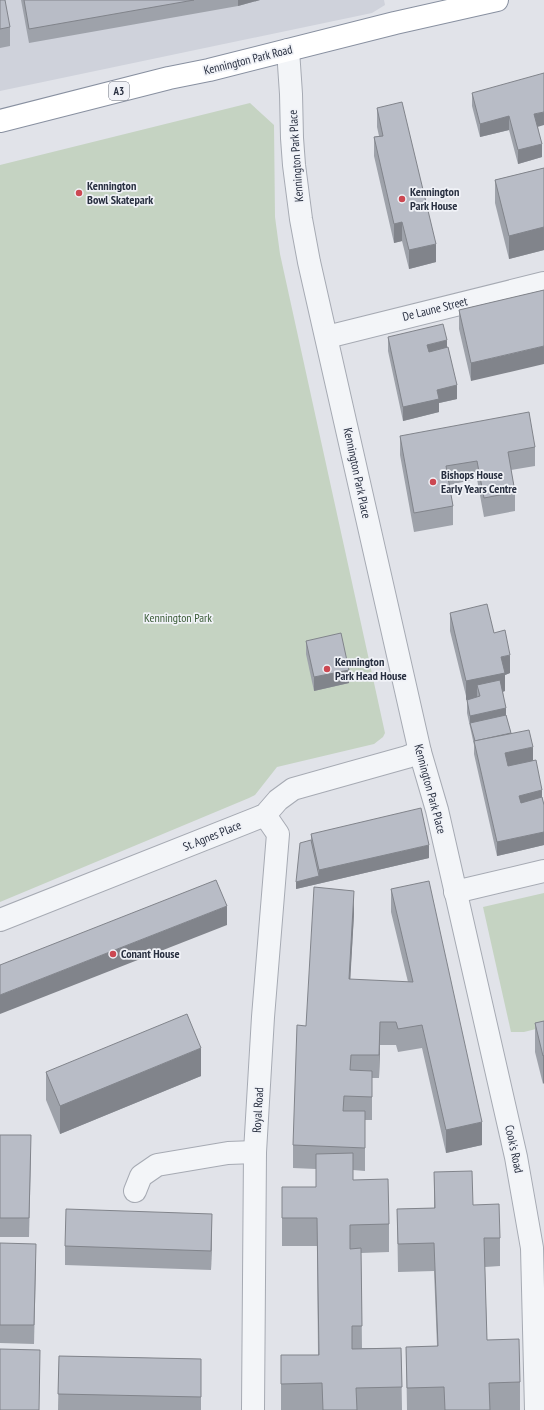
<svg xmlns="http://www.w3.org/2000/svg" width="544" height="1410" font-family="'PT Sans Narrow',sans-serif">
  <rect width="100%" height="100%" fill="#e1e3e9"/>
  <!-- built -->
  <path fill="#cfd2db" d="M0,0H384L385,5L372,13L0,91Z"/>
  <!-- green -->
  <g fill="#c5d3c2">
    <path d="M250,103L274,125L275,217L280,254L385,733L383,737L374,744L277,767L255,795L249,798L0,902V165Z"/>
    <path d="M544,893V1027L524,1032H511L483,907Z"/>
  </g>
  <g fill="none" stroke-linecap="round" stroke-linejoin="round">
    <!-- street casing -->
    <g stroke="#a6aab3" stroke-width="24">
      <g id="street">
        <path d="M288,50L291,94L292,138L294,165L301,219L309,262L420,752L437,810L516,1157L532,1248L536,1410"/>
        <path d="M327,337L544,283"/>
        <path d="M455,892L544,871"/>
        <path d="M0,920L265,815L278,800L293,789L407,757L420,752"/>
        <path d="M135,1191L141,1176L157,1165L228,1153L255,1152"/>
        <path d="M253,1410L255,1152L263,1017L278,834L265,815"/>
      </g>
    </g>
    <!-- highway casing -->
    <g stroke="#8890a0" stroke-width="24">
      <path id="highway" d="M0,121L169,78L209,70L395,23L497,0"/>
    </g>
    <!-- street -->
    <use href="#street" stroke="#f3f5f8" stroke-width="22"/>
    <!-- highway -->
    <use href="#highway" stroke="#fff" stroke-width="22"/>
  </g>
  <!-- wall -->
  <g fill="#9ea2aa">
    <path d="M0,0L10,27V46L0,48Z"/>
    <path d="M21,0H260L238,6L29,43Z"/>
    <path d="M472,93L538,127L542,157L518,164L509,130L480,137L472,106Z"/>
    <path d="M377,108L436,262L409,269L402,241L394,243L374,156V137L379,136L377,127Z"/>
    <path d="M544,168V250L509,259L495,203V180Z"/>
    <path d="M544,290L471,381L459,329V310Z"/>
    <path d="M388,337L447,347L457,399L439,403V412L403,421L388,351Z"/>
    <path d="M400,436L535,447V466L511,470L515,492V511L484,517L477,479L449,485L453,506V525L414,532L400,455Z"/>
    <path d="M450,613L494,633L510,673L505,675V691L503,692L506,715L511,733L533,761L544,805V845L497,856L474,754V745L467,713V700L450,631Z"/>
    <path d="M306,641L349,683L314,691L306,654Z"/>
    <path d="M311,834L429,858L296,889L311,840Z"/>
    <path d="M391,889L482,1145L446,1153L422,1048L398,1052L396,1045H380L379,1078H372V1120H365V1171L353,1170V1180L389,1224V1252L361,1253L362,1348H401L402,1410H281V1355H318L317,1246H282V1216L316,1187V1169L293,1168V1145L306,1026L354,914L350,980L408,982L391,912Z"/>
    <path d="M544,1021L543,1084L535,1052V1023Z"/>
    <path d="M46,1072L201,1076L60,1134L46,1100Z"/>
    <path d="M0,1135L31,1154L29,1237H0Z"/>
    <path d="M434,1172L473,1205L500,1238V1266L485,1267L487,1340L520,1382V1410H407L406,1347L437,1346L434,1271L398,1272L397,1209L434,1208Z"/>
    <path d="M212,1232L211,1270L65,1265V1246Z"/>
    <path d="M0,1243L36,1263L34,1344L0,1343Z"/>
    <path d="M59,1356L201,1359V1410H58Z"/>
  </g>
  <!-- shaded-wall -->
  <g fill="#81848b">
    <path d="M238,0H260L238,6Z"/>
    <path d="M544,112V125L534,128V114Z"/>
    <path d="M509,116V130L480,137V124Z"/>
    <path d="M542,144V157L518,164V150Z"/>
    <path d="M402,222V241L394,243V224Z"/>
    <path d="M544,227V250L509,259V236Z"/>
    <path d="M436,244V262L409,269V250Z"/>
    <path d="M447,340V354L427,358V345Z"/>
    <path d="M544,346V364L471,381V363Z"/>
    <path d="M457,385V399L439,403V412L403,421V407L437,390Z"/>
    <path d="M510,655V673L505,675V691L480,697L477,685V698L466,700V681L501,657Z"/>
    <path d="M349,670V683L314,691V677Z"/>
    <path d="M506,708V722L470,723V716Z"/>
    <path d="M533,747V761L505,767V753Z"/>
    <path d="M542,790V804L519,809V796Z"/>
    <path d="M544,832V845L497,856V842Z"/>
    <path d="M429,845V858L296,889V882L319,876V870Z"/>
    <path d="M354,891V914L349,1002V979Z"/>
    <path d="M227,906V925L0,1014V995Z"/>
    <path d="M380,1022V1045L379,1078V1055Z"/>
    <path d="M201,1048V1076L60,1134V1106Z"/>
    <path d="M544,1055V1083L543,1084V1056Z"/>
    <path d="M482,1122V1145L446,1153V1130Z"/>
    <path d="M212,1214V1232L211,1270V1251Z"/>
  </g>
  <!-- building -->
  <g fill="#b8bcc6" stroke="#81848b">
    <path d="M0,0H5L10,27L0,29Z"/>
    <path d="M24,0H194L29,29Z"/>
    <path d="M544,73V112L534,114L542,144L518,150L509,116L480,124L472,93Z"/>
    <path d="M402,102L436,244L409,250L402,222L394,224L374,137L383,136L377,108Z"/>
    <path d="M544,168V227L509,236L495,180Z"/>
    <path d="M544,290V346L471,363L459,310Z"/>
    <path d="M443,324L447,340L427,345L429,352L448,347L457,385L437,390L439,399L403,407L388,337Z"/>
    <path d="M529,412L535,447L508,452L515,492L484,498L477,461L446,466L453,506L414,513L400,436Z"/>
    <path d="M487,604L494,633L505,630L510,655L501,657L505,673L466,681L450,613Z"/>
    <path d="M341,633L349,670L314,677L306,641Z"/>
    <path d="M500,680L506,708L470,716L467,700L480,696L477,685Z"/>
    <path d="M506,715L511,733L475,741L470,723Z"/>
    <path d="M529,730L533,747L505,753L508,766L536,760L542,790L519,796L521,803L542,797L544,805V832L497,842L474,741Z"/>
    <path d="M421,808L429,845L319,870L311,834Z"/>
    <path d="M311,840L319,876L296,882L300,843Z"/>
    <path d="M216,880L227,906L0,995V965Z"/>
    <path d="M429,881L482,1122L446,1130L422,1025L398,1029L396,1022H380L379,1055H351L350,1070L372,1071V1097L344,1096L343,1111H365V1148L293,1145L297,1025L306,1026L314,887L354,891L349,979L413,982L391,889Z"/>
    <path d="M187,1014L201,1048L60,1106L46,1072Z"/>
    <path d="M544,1021V1055L543,1056L535,1023Z"/>
    <path d="M0,1135H31L29,1218H0Z"/>
    <path d="M353,1153V1180L388,1179L389,1224L350,1225V1249L361,1248L362,1326H352V1349L401,1348L402,1387L356,1388L357,1410H323L322,1383L281,1384V1355H319L317,1218H282V1187H316V1154Z"/>
    <path d="M472,1171L473,1205L499,1204L500,1238H484L487,1340L519,1339L520,1382L489,1383L490,1410H445L444,1387L407,1388L406,1347L438,1346L434,1243L398,1244L397,1209L435,1208L434,1172Z"/>
    <path d="M66,1209L212,1214L211,1251L65,1246Z"/>
    <path d="M0,1243L36,1244L34,1325H0Z"/>
    <path d="M0,1349L40,1350L39,1410H0Z"/>
    <path d="M59,1356L201,1359V1397L58,1394Z"/>
  </g>
  <!-- markers -->
  <g fill="#cc4852" stroke="#f0f2f7" stroke-width="1.5">
    <circle cx="79" cy="193" r="4"/>
    <circle cx="402" cy="199" r="4"/>
    <circle cx="433" cy="482" r="4"/>
    <circle cx="327" cy="669" r="4"/>
    <circle cx="113" cy="954" r="4"/>
  </g>
  <g text-anchor="middle" stroke-width="3.5" stroke-linejoin="round" paint-order="stroke">
    <!-- shield labels -->
    <rect fill="#f0f2f7" stroke="#656a78" stroke-width="1" x="109" y="82" width="20" height="18" rx="3"/>
    <g font-size="11" font-weight="bold" fill="#293041">
      <text x="119" y="95">A3</text>
    </g>
    <!-- street labels -->
    <g font-size="12" fill="#293041" stroke="#f0f2f7">
      <text transform="translate(248 60) rotate(-14)" y="4">Kennington Park Road</text>
      <text transform="translate(296 156) rotate(-94)" y="4">Kennington Park Place</text>
      <text transform="translate(435 309) rotate(-14)" y="4">De Laune Street</text>
      <text transform="translate(357 473) rotate(78)" y="4">Kennington Park Place</text>
      <text transform="translate(430 789) rotate(75)" y="4">Kennington Park Place</text>
      <text transform="translate(212 836) rotate(-22)" y="4">St. Agnes Place</text>
      <text transform="translate(258 1110) rotate(-87)" y="4">Royal Road</text>
      <text transform="translate(514 1149) rotate(78)" y="4">Cook's Road</text>
    </g>
    <!-- poi labels -->
    <g font-size="12" font-weight="bold" fill="#293041" stroke="#f0f2f7" text-anchor="start">
      <text x="87" y="190">Kennington<tspan x="87" dy="14">Bowl Skatepark</tspan></text>
      <text x="410" y="196">Kennington<tspan x="410" dy="14">Park House</tspan></text>
      <text x="441" y="479">Bishops House<tspan x="441" dy="14">Early Years Centre</tspan></text>
      <text x="335" y="666">Kennington<tspan x="335" dy="14">Park Head House</tspan></text>
      <text x="121" y="958">Conant House</text>
    </g>
    <!-- park labels -->
    <g font-size="12" fill="#3b5c37" stroke="#f0f2f7">
      <text x="178" y="622">Kennington Park</text>
    </g>
  </g>
</svg>
